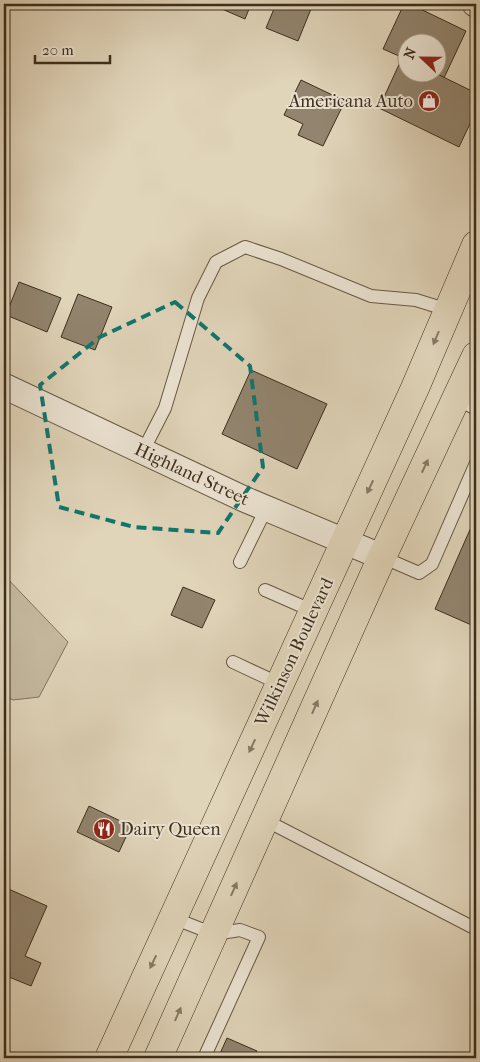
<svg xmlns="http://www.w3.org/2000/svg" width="480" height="1062" font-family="'IM FELL French Canon',serif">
  <rect width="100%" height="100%" fill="#e0d4b9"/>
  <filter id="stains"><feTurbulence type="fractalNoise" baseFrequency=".004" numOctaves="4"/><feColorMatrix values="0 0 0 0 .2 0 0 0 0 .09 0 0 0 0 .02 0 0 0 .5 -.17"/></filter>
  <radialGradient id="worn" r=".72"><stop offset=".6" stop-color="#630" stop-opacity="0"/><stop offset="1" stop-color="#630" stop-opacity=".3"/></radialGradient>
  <!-- green -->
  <path fill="#c4b89e" stroke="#80735d" d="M4,575L68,642L39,697L13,700L4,696Z"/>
  <!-- building -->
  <g fill="#92846e" stroke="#3d2e1c">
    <path d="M216,4H251L245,19L215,6Z"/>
    <path d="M276,4H313L298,41L266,28Z"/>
    <path d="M404,4H410L466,31L444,78L433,72H438V42H408V60L383,49Z"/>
    <path d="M402,58L408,60V72H433L476,93V111L459,147L379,108Z"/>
    <path d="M301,80L345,101L323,146L298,135L303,124L284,115Z"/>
    <path d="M19,282L61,298L47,332L6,315Z"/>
    <path d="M78,294L112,307L95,350L61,337Z"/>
    <path d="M251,370L327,404L297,469L222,434Z"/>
    <path d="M476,516V627L435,609Z"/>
    <path d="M183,587L215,600L202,628L171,615Z"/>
    <path d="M89,806L131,826L119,852L77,832Z"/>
    <path d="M4,887L47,906L25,956L41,963L31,986L9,977L10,973L4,970Z"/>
    <path d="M227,1038L257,1051L254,1058H218Z"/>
  </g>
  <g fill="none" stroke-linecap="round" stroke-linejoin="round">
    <!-- service casing -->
    <g stroke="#665843" stroke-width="14">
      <g id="service">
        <path d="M457,399L476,409"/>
        <path d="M143,451L165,408L198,298L216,262L245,247L281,259L371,296L416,300L448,310"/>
        <path d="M382,557L419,573L432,564L476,463"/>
        <path d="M240,562L266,509"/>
        <path d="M265,590L313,611"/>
        <path d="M233,662L280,684"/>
        <path d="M265,820L476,929"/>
        <path d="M173,918L214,934L240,930L259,937L204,1058"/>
      </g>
    </g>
    <!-- minor casing -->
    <g stroke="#665843" stroke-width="27">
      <g id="minor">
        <path d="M475,4H476"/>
        <path d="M4,386L244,499L382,557"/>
      </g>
    </g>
    <!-- primary casing -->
    <g stroke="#3d2e1c" stroke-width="29">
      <g id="primary">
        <path d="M109,1058L415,388L476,245"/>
        <path d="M158,1058L382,557L476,356"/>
      </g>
    </g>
    <!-- service -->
    <use href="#service" stroke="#ebe3d2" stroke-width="12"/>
    <!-- minor -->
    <use href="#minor" stroke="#ebe3d2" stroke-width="25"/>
    <!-- primary -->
    <use href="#primary" stroke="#e0d4b9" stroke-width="28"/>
  </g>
  <!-- one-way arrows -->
  <defs><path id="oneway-solid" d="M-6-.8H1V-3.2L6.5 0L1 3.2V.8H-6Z" transform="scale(1.25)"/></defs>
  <g fill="#867963">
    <use href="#oneway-solid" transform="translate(436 338) rotate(113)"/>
    <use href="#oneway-solid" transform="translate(425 466) rotate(-65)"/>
    <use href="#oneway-solid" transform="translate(370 487) rotate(115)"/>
    <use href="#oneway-solid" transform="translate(315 707) rotate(-66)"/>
    <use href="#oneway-solid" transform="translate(252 746) rotate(115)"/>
    <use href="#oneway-solid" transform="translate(234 889) rotate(-66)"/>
    <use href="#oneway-solid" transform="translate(153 962) rotate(115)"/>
    <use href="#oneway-solid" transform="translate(178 1014) rotate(-66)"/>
  </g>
  <!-- marked area -->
  <path fill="none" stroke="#0f766e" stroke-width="4" stroke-dasharray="10 6" stroke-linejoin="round" d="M175,302L250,366L263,467L218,533L134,527L59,507L40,385L100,337Z"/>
  <!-- icons -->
  <defs>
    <g id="shop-disc" transform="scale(1.125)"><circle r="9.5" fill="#8f2418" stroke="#ebe3d2"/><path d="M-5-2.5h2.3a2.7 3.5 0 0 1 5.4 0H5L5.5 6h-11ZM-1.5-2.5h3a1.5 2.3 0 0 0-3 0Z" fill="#fff"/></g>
    <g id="restaurant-disc" transform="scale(1.125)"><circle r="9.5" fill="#8f2418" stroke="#ebe3d2"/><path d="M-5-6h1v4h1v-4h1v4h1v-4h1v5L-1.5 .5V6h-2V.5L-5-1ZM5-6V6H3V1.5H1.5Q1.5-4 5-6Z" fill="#fff"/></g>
  </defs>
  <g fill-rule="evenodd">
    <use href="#shop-disc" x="429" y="101"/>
    <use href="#restaurant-disc" x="104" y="829"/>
  </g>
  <g text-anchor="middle" stroke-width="4" stroke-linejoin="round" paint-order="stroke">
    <!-- poi labels -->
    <g font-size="18" fill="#3d2e1c" stroke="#ebe3d2" text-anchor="end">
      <text x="413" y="107">Americana Auto</text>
      <text x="120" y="835" text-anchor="start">Dairy Queen</text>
    </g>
    <!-- street labels -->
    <g font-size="18" fill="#3d2e1c" stroke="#ebe3d2">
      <text transform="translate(192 474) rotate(25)" y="6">Highland Street</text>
      <text transform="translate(294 652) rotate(-65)" y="6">Wilkinson Boulevard</text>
    </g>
  </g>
  <!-- margin -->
  <rect width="480" height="1062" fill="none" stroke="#e0d4b9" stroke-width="20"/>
  <rect x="5" y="5" width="470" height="1052" fill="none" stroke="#3d2e1c" stroke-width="2.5"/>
  <rect x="10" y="10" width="460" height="1042" fill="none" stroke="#3d2e1c"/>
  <!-- north arrow -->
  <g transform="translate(422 58) rotate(292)"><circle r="24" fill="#ebe3d2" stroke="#a59b89"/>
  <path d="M0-4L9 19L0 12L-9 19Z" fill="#8f2418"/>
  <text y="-8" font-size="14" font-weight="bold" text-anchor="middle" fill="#3d2e1c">N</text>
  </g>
  <!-- scale -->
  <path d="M35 55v8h75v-8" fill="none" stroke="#3d2e1c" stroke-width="2.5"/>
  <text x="42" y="55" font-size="15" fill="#3d2e1c" stroke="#ebe3d2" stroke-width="4" paint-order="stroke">20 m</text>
  <rect width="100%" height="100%" filter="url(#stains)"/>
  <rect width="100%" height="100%" fill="url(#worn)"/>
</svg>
